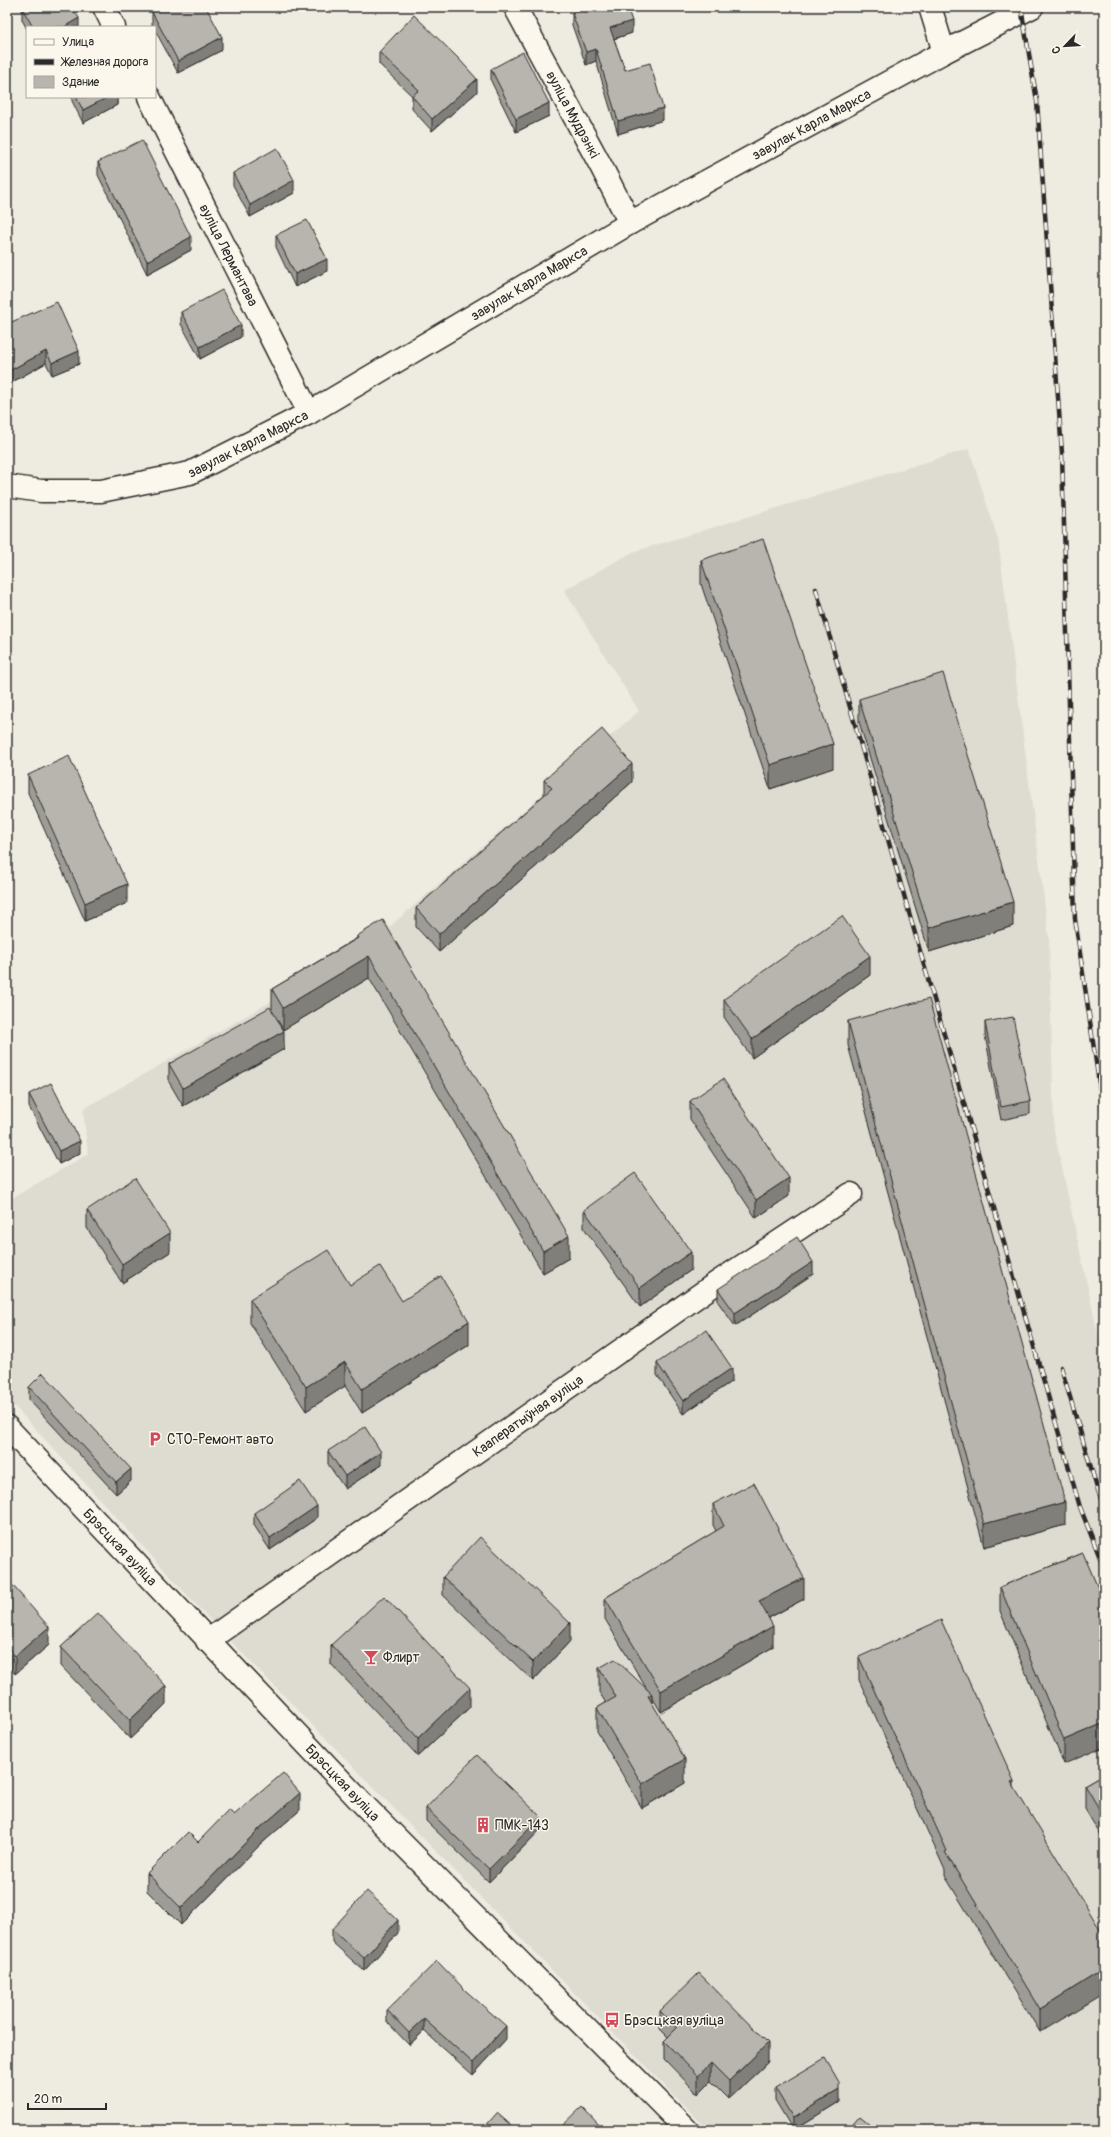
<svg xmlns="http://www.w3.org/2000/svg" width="1111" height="2137" font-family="Pangolin,sans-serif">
  <rect width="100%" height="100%" fill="#eeebe0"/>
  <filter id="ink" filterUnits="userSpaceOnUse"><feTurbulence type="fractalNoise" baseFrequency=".025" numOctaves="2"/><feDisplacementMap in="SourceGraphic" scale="8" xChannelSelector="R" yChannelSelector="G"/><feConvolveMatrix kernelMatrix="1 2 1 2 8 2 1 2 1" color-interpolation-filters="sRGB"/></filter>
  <g filter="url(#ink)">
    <!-- built -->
    <path fill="#dedbd1" d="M969,449L998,539L1049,939L1054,1131L1104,1362V2130H708L212,1622L7,1398V1201L88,1154L83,1109L365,948L639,711L564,590L633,552Z"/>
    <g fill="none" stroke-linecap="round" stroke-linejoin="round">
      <!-- minor casing -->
      <g stroke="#2b2b2b" stroke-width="25">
        <g id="minor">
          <path d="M104,7L114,27"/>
          <path id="s1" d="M515,7L602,168L630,223"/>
          <path d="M930,7L944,52"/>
          <path id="s2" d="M149,97L309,413"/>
          <path id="s3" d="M207,1641L715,1284L851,1194"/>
        </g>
      </g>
      <!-- tertiary casing -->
      <g stroke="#2b2b2b" stroke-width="25">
        <g id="tertiary">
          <path id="s4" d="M7,486L41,491H101L190,473L309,413L630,223L944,52L1032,7"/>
          <path id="s5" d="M7,1427L364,1805L687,2130"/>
        </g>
      </g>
      <!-- minor -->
      <use href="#minor" stroke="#fbf7ec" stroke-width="22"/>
      <!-- tertiary -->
      <use href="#tertiary" stroke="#fbf7ec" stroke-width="22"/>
      <!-- rail casing -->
      <g stroke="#2b2b2b" stroke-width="4.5">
        <g id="rail">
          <path d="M1021,7L1037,101L1062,453L1075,919L1104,1117"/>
          <path d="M816,589L1080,1507L1104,1568"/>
          <path d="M1061,1367L1097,1488L1104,1506"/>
        </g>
      </g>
      <!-- rail -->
      <use href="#rail" stroke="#fbf7ec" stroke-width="3" stroke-dasharray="9" stroke-linecap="butt"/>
    </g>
    <!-- wall -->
    <g fill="#9e9c96" stroke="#2b2b2b">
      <path d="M22,8L79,27H27V29L22,20Z"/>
      <path d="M152,12L222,50L178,73L155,30V27H153L152,24Z"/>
      <path d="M572,13L632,33L614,39L625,70L663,120L618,134L596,61L586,65L572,25Z"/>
      <path d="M379,52L477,92L432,131L412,109V96L379,64Z"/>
      <path d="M491,69L549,116L516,132L491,81Z"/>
      <path d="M72,97H117V105L83,123L72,101Z"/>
      <path d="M98,162L191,250L147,274L98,175Z"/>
      <path d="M233,173L294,193L250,217L233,185Z"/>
      <path d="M276,235L327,271L295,287L276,247Z"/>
      <path d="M181,312L241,337L200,359L181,324Z"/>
      <path d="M7,324L79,364L52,375L46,363L7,385Z"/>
      <path d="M701,560L833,768L770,789L701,584Z"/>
      <path d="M859,699L1013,926L929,952L859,722Z"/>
      <path d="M28,775L127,903L85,921L28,793Z"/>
      <path d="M544,780L632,782L439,952L416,927V908L544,795Z"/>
      <path d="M357,936L569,1258L543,1273L369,978L283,1030L284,1049L183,1106L169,1082V1064L272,1009V989L357,938Z"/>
      <path d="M870,975L752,1058L724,1017V999Z"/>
      <path d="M848,1021L1065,1525L984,1547L848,1045Z"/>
      <path d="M985,1022L1030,1101V1114L1001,1120L985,1035Z"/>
      <path d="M29,1094L80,1153L59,1164L29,1107Z"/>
      <path d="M690,1101L789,1196L756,1218L690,1119Z"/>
      <path d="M87,1210L170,1252L122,1283L87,1228Z"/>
      <path d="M584,1210L691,1270L640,1307L584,1228Z"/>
      <path d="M813,1274L735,1326L718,1302V1289Z"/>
      <path d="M350,1285L402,1301L469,1345L362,1413L345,1386L306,1411L250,1323V1299Z"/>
      <path d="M657,1363L732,1381L683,1414L657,1375Z"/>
      <path d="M29,1387L131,1481L116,1494L29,1400Z"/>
      <path d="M328,1451L381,1465L345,1489L328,1464Z"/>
      <path d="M713,1504L804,1599L769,1618L773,1647L661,1712L652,1697V1703L685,1783L642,1808L597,1731V1708L606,1703L599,1692V1668L648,1691L605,1619V1598L716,1531L713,1525Z"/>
      <path d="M254,1513L317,1518L270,1550L254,1525Z"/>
      <path d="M1083,1553L1064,1764L1000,1611V1587Z"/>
      <path d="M443,1577L570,1641L533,1681L443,1595Z"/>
      <path d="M7,1579L49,1645L15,1674L7,1665Z"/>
      <path d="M331,1645L470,1707L418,1756L331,1664Z"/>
      <path d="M61,1647L166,1704L130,1739L61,1666Z"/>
      <path d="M859,1657L1104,1936L1040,2032L945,1876V1870L859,1680Z"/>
      <path d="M1104,1774V1841L1085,1809V1785Z"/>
      <path d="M426,1808L541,1829L489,1882L426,1821Z"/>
      <path d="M300,1810L260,1845L181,1925L147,1891V1873L198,1842L234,1815Z"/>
      <path d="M332,1929L398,1933L364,1971L332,1942Z"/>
      <path d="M387,2010L506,2039L473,2075L424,2031L409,2045L387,2022Z"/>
      <path d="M660,2011L768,2062L729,2099L711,2081L698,2094L664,2059V2041L668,2037L660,2029Z"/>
      <path d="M775,2088L839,2102L793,2130L775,2100Z"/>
    </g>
    <!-- shaded-wall -->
    <g fill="#817f7a" stroke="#2b2b2b">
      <path d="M79,18V27H64Z"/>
      <path d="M632,21V33L610,40V28Z"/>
      <path d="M222,37V50L178,73V61Z"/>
      <path d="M596,49V61L586,65V52Z"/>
      <path d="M477,79V92L432,131V119Z"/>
      <path d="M108,97H117V105L83,123V110Z"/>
      <path d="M549,103V116L516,132V119Z"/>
      <path d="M663,108V120L618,134V121Z"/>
      <path d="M294,180V193L250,217V205Z"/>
      <path d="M191,237V250L147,274V261Z"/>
      <path d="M327,259V271L295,287V274Z"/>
      <path d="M241,325V337L200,359V347Z"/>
      <path d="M46,351V363L7,385V372Z"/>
      <path d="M79,351V364L52,375V363Z"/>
      <path d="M833,744V768L770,789V765Z"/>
      <path d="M632,764V782L439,952V934Z"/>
      <path d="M127,884V903L85,921V903Z"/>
      <path d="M1013,902V926L929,952V928Z"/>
      <path d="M369,956V978L283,1030V1008Z"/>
      <path d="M870,956V975L752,1058V1039Z"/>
      <path d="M284,1031V1049L183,1106V1088Z"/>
      <path d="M80,1141V1153L59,1164V1151Z"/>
      <path d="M789,1178V1196L756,1218V1200Z"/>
      <path d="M170,1233V1252L122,1283V1264Z"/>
      <path d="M569,1236V1258L543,1273V1251Z"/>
      <path d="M691,1252V1270L640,1307V1288Z"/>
      <path d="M813,1262V1274L735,1326V1313Z"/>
      <path d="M469,1321V1345L362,1413V1389Z"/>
      <path d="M345,1362V1386L306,1411V1387Z"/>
      <path d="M732,1368V1381L683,1414V1401Z"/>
      <path d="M381,1452V1465L345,1489V1476Z"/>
      <path d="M131,1469V1481L116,1494V1482Z"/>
      <path d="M1065,1502V1525L984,1547V1524Z"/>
      <path d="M317,1506V1518L270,1550V1538Z"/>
      <path d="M804,1578V1599L759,1623V1601Z"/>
      <path d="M570,1623V1641L533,1681V1662Z"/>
      <path d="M773,1626V1647L661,1712V1691Z"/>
      <path d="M49,1627V1645L15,1674V1656Z"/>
      <path d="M166,1686V1704L130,1739V1720Z"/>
      <path d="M470,1688V1707L418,1756V1738Z"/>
      <path d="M652,1694V1718L648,1696Z"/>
      <path d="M1104,1723V1747L1064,1764V1740Z"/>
      <path d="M685,1759V1783L642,1808V1784Z"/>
      <path d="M1014,1781V1804L1011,1782Z"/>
      <path d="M300,1793V1810L260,1845L181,1925V1908L260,1828Z"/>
      <path d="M541,1817V1829L489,1882V1869Z"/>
      <path d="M398,1920V1933L364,1971V1958Z"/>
      <path d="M1104,1969V1993L1040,2032V2009Z"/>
      <path d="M424,2019V2031L409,2045V2033Z"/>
      <path d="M506,2026V2039L473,2075V2063Z"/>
      <path d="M768,2043V2062L729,2099V2081Z"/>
      <path d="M711,2063V2081L698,2094V2076Z"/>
      <path d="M839,2090V2102L793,2130V2118Z"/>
    </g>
    <!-- building -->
    <g fill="#b8b5ae" stroke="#2b2b2b">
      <path d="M23,7H72L79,18L64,27H33L22,8Z"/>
      <path d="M161,7H206L222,37L178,61L152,12Z"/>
      <path d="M589,7H627L632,21L610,28L625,70L650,63L663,108L618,121L596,49L586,52L572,13Z"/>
      <path d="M414,15L458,58L477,79L432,119L412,96L419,90L379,52Z"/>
      <path d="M523,52L549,103L516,119L491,69Z"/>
      <path d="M76,97H108L83,110Z"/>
      <path d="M142,140L191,237L147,261L98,162Z"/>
      <path d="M277,148L294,180L250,205L233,173Z"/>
      <path d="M307,220L327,259L295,274L276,235Z"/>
      <path d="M222,290L241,325L200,347L181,312Z"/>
      <path d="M57,302L79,351L52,363L46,351L7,372V324Z"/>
      <path d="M763,539L833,744L770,765L701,560Z"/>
      <path d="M943,673L1013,902L929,928L859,699Z"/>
      <path d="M602,729L632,764L439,934L416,908L552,788L544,780Z"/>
      <path d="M69,756L127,884L85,903L28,775Z"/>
      <path d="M842,916L870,956L752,1039L724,999Z"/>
      <path d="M383,920L569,1236L543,1251L369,956L283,1008L272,989L358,938L357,936Z"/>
      <path d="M929,999L1065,1502L984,1524L848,1021Z"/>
      <path d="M270,1007L284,1031L183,1088L169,1064Z"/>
      <path d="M1013,1017L1030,1101L1001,1107L985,1022Z"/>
      <path d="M723,1079L789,1178L756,1200L690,1101Z"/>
      <path d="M51,1083L80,1141L59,1151L29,1094Z"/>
      <path d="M635,1173L691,1252L640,1288L584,1210Z"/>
      <path d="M135,1178L170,1233L122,1264L87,1210Z"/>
      <path d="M797,1237L813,1262L735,1313L718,1289Z"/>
      <path d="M328,1250L350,1285L380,1266L402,1301L441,1276L469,1321L362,1389L345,1362L306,1387L250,1299Z"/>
      <path d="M706,1330L732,1368L683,1401L657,1363Z"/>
      <path d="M43,1373L131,1469L116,1482L29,1387Z"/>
      <path d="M365,1427L381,1452L345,1476L328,1451Z"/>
      <path d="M300,1481L317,1506L270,1538L254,1513Z"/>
      <path d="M754,1483L804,1578L759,1601L773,1626L661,1691L605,1598L724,1526L713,1504Z"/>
      <path d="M480,1537L570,1623L533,1662L443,1577Z"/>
      <path d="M1083,1553L1104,1602V1723L1064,1740L1000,1587Z"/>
      <path d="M7,1579L49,1627L15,1656L7,1646Z"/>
      <path d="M384,1596L470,1688L418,1738L331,1645Z"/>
      <path d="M98,1613L166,1686L130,1720L61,1647Z"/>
      <path d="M941,1620L1014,1781L1011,1782L1104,1936V1969L1040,2009L945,1852L947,1851L859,1657Z"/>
      <path d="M615,1659L652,1694L648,1696L685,1759L642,1784L597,1708L616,1697L599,1668Z"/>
      <path d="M477,1755L541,1817L489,1869L426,1808Z"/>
      <path d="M283,1773L300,1793L260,1828L181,1908L147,1873L188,1832L198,1842L229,1810L234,1815Z"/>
      <path d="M1104,1774V1817L1085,1785Z"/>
      <path d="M367,1891L398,1920L364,1958L332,1929Z"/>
      <path d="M437,1961L466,1991L506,2026L473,2063L424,2019L409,2033L387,2010Z"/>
      <path d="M699,1973L768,2043L729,2081L711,2063L698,2076L664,2041L677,2028L660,2011Z"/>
      <path d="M825,2058L839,2082V2090L793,2118L775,2088Z"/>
      <path d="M582,2107L604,2130H558Z"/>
      <path d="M497,2113L513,2127L510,2130H482Z"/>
      <path d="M860,2116L877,2130H848Z"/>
    </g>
  </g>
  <!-- icons -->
  <defs>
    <g id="parking-bare" transform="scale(1.2)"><path d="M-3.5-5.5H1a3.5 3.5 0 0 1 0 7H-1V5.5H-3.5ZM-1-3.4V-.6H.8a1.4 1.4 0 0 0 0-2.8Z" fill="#d1495b" stroke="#fbf7ec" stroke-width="2.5" paint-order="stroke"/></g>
    <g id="bar-bare" transform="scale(1.2)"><path d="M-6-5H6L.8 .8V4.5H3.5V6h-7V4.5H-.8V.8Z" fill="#d1495b" stroke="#fbf7ec" stroke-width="2.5" paint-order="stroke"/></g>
    <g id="building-bare" transform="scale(1.2)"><path d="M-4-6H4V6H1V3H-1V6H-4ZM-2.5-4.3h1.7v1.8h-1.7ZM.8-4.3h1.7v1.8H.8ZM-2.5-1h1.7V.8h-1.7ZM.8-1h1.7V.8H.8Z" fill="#d1495b" stroke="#fbf7ec" stroke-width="2.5" paint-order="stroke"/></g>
    <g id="bus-bare" transform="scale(1.2)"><path d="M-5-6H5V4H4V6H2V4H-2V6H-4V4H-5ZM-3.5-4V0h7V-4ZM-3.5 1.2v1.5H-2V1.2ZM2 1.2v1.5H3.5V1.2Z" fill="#d1495b" stroke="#fbf7ec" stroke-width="2.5" paint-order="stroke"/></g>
  </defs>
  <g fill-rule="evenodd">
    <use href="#parking-bare" x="155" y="1439"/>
    <use href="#bar-bare" x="371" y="1657"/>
    <use href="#building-bare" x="483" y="1825"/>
    <use href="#bus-bare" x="612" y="2020"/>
  </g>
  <g text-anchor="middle" stroke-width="3" stroke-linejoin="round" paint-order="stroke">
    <!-- street labels -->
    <g font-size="14" fill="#2b2b2b" stroke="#fbf7ec">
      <text dy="5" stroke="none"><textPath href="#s1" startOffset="122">вуліца Мудрэнкі</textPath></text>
      <text dy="5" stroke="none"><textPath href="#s4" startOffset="898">завулак Карла Маркса</textPath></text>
      <text dy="5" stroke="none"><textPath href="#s2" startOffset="177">вуліца Лермантава</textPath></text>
      <text dy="5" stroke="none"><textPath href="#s4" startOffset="574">завулак Карла Маркса</textPath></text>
      <text dy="5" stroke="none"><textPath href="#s4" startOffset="250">завулак Карла Маркса</textPath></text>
      <text dy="5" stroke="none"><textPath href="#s3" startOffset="392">Кааператыўная вуліца</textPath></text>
      <text dy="5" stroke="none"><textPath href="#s5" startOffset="165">Брэсцкая вуліца</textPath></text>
      <text dy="5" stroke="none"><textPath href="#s5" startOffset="489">Брэсцкая вуліца</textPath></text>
    </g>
    <!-- poi labels -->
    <g font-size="14" fill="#2b2b2b" stroke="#fbf7ec" text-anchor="start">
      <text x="167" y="1444">СТО-Ремонт авто</text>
      <text x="383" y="1662">Флирт</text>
      <text x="495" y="1830">ПМК-143</text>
      <text x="624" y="2025">Брэсцкая вуліца</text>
    </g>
  </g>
  <!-- margin -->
  <rect width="1111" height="2137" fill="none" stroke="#fbf7ec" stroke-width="24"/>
  <rect x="12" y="12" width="1087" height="2113" fill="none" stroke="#2b2b2b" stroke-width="1.5" filter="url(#ink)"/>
  <!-- legend -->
  <rect x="26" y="26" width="130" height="72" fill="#fbf7ec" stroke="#a8a59f"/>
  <rect x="34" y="39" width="20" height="6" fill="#fbf7ec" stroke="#a8a59f"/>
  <text x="62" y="46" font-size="12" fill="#2b2b2b">Улица</text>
  <rect x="34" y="59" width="20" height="6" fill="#2b2b2b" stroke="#a8a59f"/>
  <text x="62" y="66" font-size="12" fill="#2b2b2b">Железная дорога</text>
  <rect x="34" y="76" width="20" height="12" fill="#b8b5ae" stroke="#a8a59f"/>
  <text x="62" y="86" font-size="12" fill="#2b2b2b">Здание</text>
  <!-- north arrow -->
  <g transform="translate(1065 46) rotate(245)" stroke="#fbf7ec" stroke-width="3" paint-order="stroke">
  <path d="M0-3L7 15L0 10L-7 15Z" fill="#2b2b2b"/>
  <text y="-6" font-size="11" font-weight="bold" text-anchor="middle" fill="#2b2b2b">С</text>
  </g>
  <!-- scale -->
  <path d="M28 2103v6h78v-6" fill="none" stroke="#2b2b2b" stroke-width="2"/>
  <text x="34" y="2103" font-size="12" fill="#2b2b2b" stroke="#fbf7ec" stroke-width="3" paint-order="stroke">20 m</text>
</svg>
